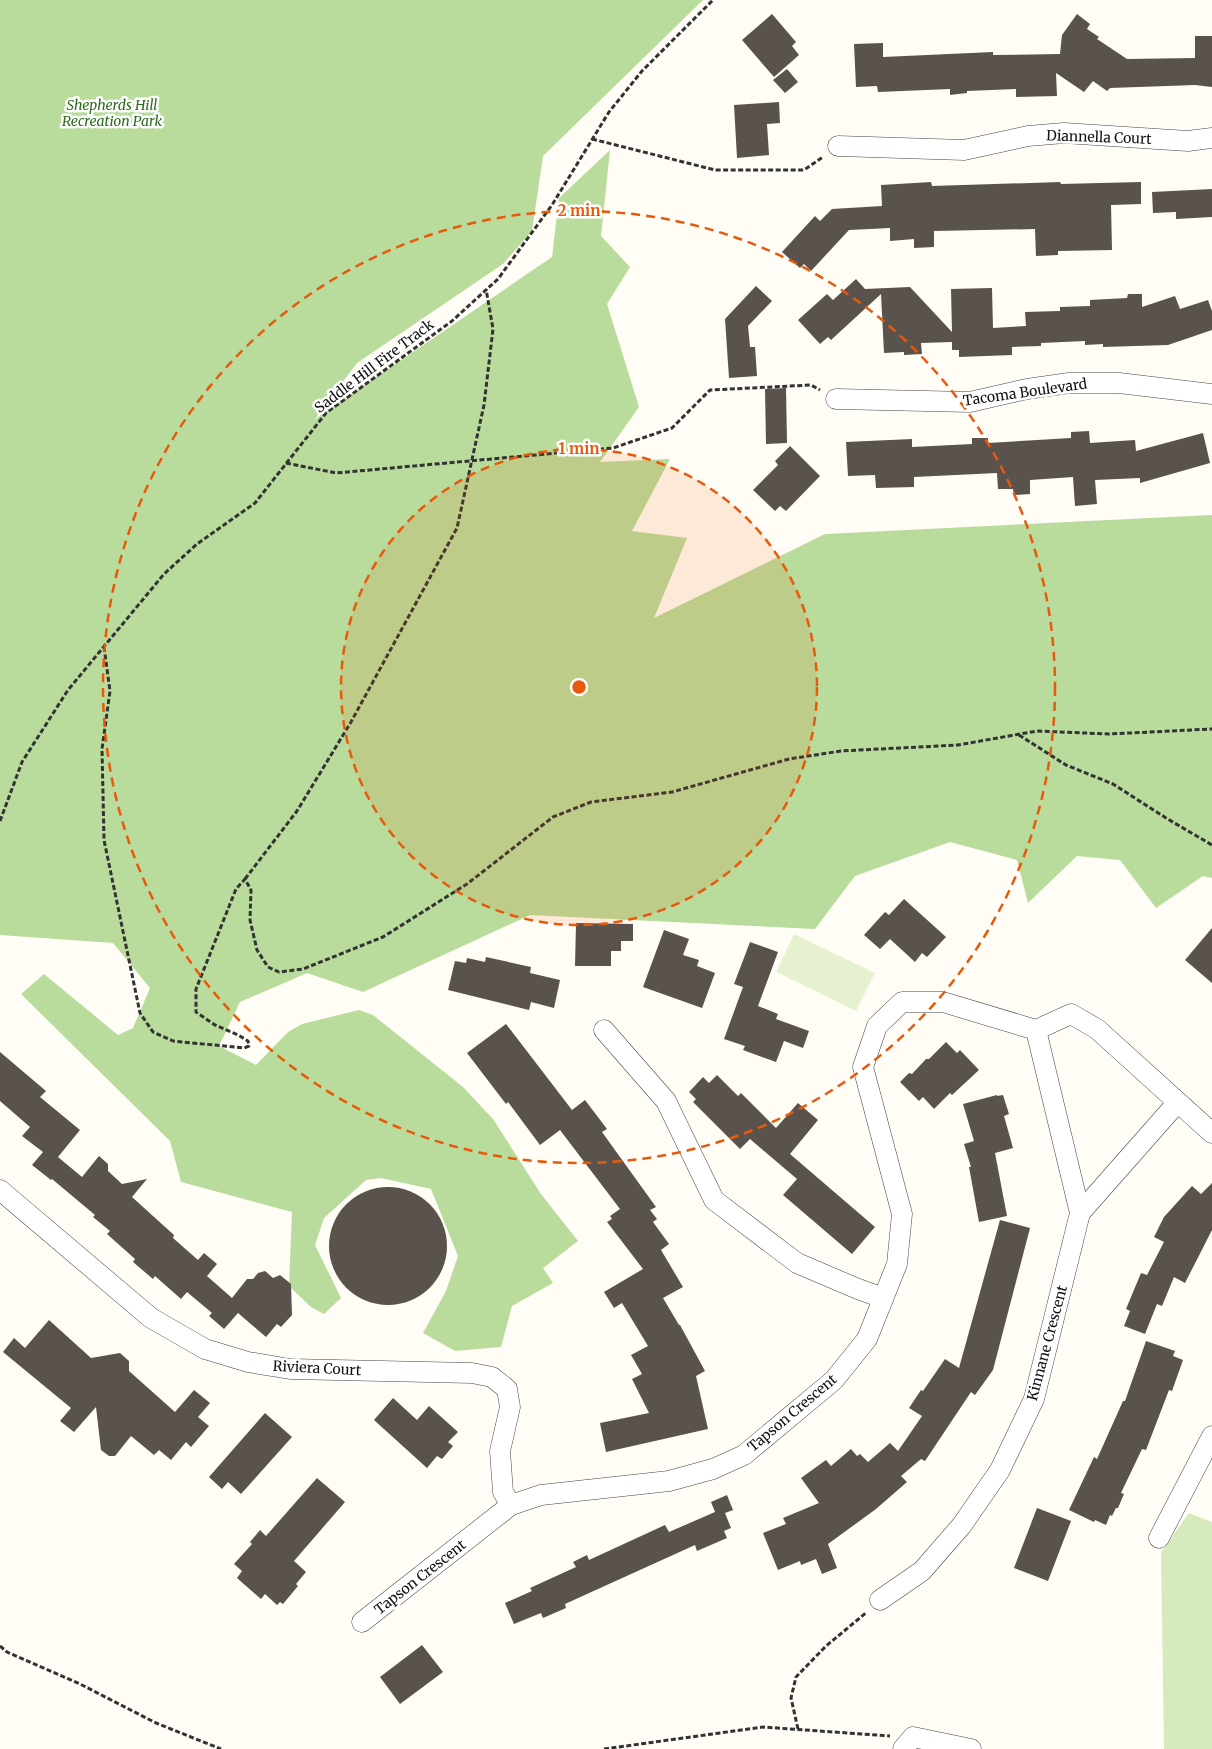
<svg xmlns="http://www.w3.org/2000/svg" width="1212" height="1749" font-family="Merriweather,serif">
  <rect width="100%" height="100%" fill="#fffdf5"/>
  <!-- green -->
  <path fill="#d5ebbd" d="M1189,1513L1212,1522V1749H1164L1161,1552Z"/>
  <!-- forest -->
  <path fill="#b9dc9c" d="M0,0H703L543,156L532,231L503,264L357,363L315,419L552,257L559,198L610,150L601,236L630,267L607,304L639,407L600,462L670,459L632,531L687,538L654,618L825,534L1212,515V878L1203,876L1156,908L1120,860L1077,856L1028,903L1017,860L950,842L855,876L815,929L530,915L363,992L307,973L240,1002L219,1046L256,1065L288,1032L302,1024L359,1010L373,1015L463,1087L493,1119L541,1194L578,1241L543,1268L553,1283L512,1306L501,1347L455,1351L423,1333L446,1291L458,1256L431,1189L381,1178L366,1180L324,1218L315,1245L341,1298L324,1314L311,1307L289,1286L292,1212L181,1182L170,1141L21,994L44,974L118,1035L133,1028L150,988L113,943L0,935Z"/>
  <!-- pitch -->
  <path fill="#e6f2cf" d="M794,934L875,973L856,1011L776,972Z"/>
  <!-- building -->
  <g fill="#5a524d">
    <path d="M772,14L796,42L792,46L799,55L774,77L742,40Z"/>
    <path d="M1077,14L1090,24L1087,29L1099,37L1097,39L1127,59L1195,58V36H1212V87L1195,85L1110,88L1107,91L1093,81L1084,92L1056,73L1057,96L1016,97V89L967,91V93L950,95V89L878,92L877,86L856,87L854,44L883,43V57L993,52V55L1060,54L1062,35Z"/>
    <path d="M787,69L798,82L785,93L773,80Z"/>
    <path d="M779,102L780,123L767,124L769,155L737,158L734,105Z"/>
    <path d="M931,182L932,186L1060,182L1061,184L1141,182V204L1111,205L1112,250L1058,251V255L1036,256L1035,229L934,231V247L914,248V239L890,241V228L849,230L811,271L804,264L800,268L782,252L815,216L820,221L832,209L882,206L881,185Z"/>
    <path d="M1212,189V217L1176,219V212L1153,213L1152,192Z"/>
    <path d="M856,279L865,289L910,287L952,332L951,289L992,288L993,328L1026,326L1025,312L1060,311V307L1090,306V300L1127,298L1128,294H1142V307L1175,296L1180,309L1208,300L1212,311V330L1168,345L1103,347V344L1085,345V341L1041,343V346L1012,347V355L959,357V350H952V342L921,343L922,354L904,355V352L884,353L881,294L831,340L828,337L820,344L798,320L827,294L833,300Z"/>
    <path d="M756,286L772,301L748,326L750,347H755L757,376L729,378L725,319Z"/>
    <path d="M786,388L787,443L766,444L765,389Z"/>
    <path d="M1089,431L1090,443L1135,440L1136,451L1203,433L1210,463L1140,483V478L1095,480L1097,504L1075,506L1073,477L1030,480V494L1014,495L1013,489H998L997,473L914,477V487L876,488L875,475L848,476L846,442L912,439V447L972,444V438H988V443L1071,438V432Z"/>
    <path d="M790,446L820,476L786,511L780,506L775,511L753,490L778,465L775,461Z"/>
    <path d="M904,899L946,937L927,957L922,953L915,962L890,939L880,949L864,935L885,912L889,915Z"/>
    <path d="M576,923L633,924V941H621V951H611V966H575Z"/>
    <path d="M1212,928V983L1185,960Z"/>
    <path d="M664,930L689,939L683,955L699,960L697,966L715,973L702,1008L643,987Z"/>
    <path d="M750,942L778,952L758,1006L778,1014L776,1019L809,1031L803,1048L784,1041L776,1062L743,1050L745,1046L724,1039L743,987L734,984Z"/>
    <path d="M486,957L531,967L530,973L560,980L554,1008L531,1002L529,1010L448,990L455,961L466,963L467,958L485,962Z"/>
    <path d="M506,1024L572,1110L585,1100L607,1129L602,1132L656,1207L650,1210L657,1219L653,1222L669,1244L661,1250L683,1287L663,1298L679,1325H680L705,1371L696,1376L708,1429L606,1452L600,1423L649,1413L632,1379L642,1374L631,1355L648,1346L622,1303L614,1308L604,1292L643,1269L607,1222L612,1219L610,1216L620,1209L560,1130L540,1145L508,1102L506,1104L467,1053Z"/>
    <path d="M946,1042L957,1053L960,1050L979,1070L952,1095L950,1093L934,1109L923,1097L919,1101L900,1082L909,1073L912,1074L926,1059H929Z"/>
    <path d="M0,1052L46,1091L40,1097L80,1130L58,1157L82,1177L99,1156L108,1164V1171L122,1184L147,1179L132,1197L174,1235L173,1238L198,1260L204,1253L217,1264L207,1276L232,1298L247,1279H253L258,1273L265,1271L273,1278L280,1275L291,1284L292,1315L281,1327L277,1324L266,1337L238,1313L224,1329L209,1316L212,1313L187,1292L181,1299L155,1276L153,1279L133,1262L135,1259L107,1234L110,1231L93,1217L95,1215L52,1179L51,1180L32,1165L43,1152L22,1136L30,1127L0,1101Z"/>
    <path d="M717,1075L738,1096L741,1093L776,1128L798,1103L818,1120L790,1154L875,1227L852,1254L783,1195L797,1179L750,1139L740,1149L693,1102L696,1099L689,1092L703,1077L709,1083Z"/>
    <path d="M997,1095V1096L1003,1095L1009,1114L1004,1116L1013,1148L995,1153L1007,1216L979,1222L969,1167H971L964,1144L974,1141L963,1104Z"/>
    <path d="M1212,1183V1230L1185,1283L1174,1277L1162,1306L1157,1304L1145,1334L1124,1326L1130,1311L1126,1309L1141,1273L1147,1275L1164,1242L1154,1237L1164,1217L1192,1186L1201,1194Z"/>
    <circle cx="388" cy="1246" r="59"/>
    <path d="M1000,1220L1030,1228L993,1370L975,1395L971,1392L925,1461L921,1459L901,1476L907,1482L876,1509L828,1544L837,1568L822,1574L816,1559L801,1565L800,1561L778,1570L763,1533L786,1524L783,1518L819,1503L801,1478L826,1460L831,1466L851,1449L857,1456L860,1454L868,1462L890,1443L898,1451L922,1416L909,1408L921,1390L923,1391L945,1359L959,1368Z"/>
    <path d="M49,1320L91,1358L120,1353L129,1361V1371L175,1412L194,1390L210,1403L198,1417L209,1426L191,1447L186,1442L171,1460L159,1450L154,1455L131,1436L115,1456H109L101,1450L96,1407L74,1432L60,1421L71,1408L3,1352L14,1338L25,1348Z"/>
    <path d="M1146,1341L1175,1351L1173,1356L1183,1360L1172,1391L1169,1390L1146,1450L1142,1449L1121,1493L1124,1494L1118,1508H1116L1112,1516L1110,1515L1106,1525L1095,1520L1094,1522L1069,1510L1094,1457L1097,1459L1123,1401H1125Z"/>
    <path d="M393,1398L417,1420L429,1406L458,1432L448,1442L453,1446L442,1459L437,1456L427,1468L374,1420Z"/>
    <path d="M265,1413L292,1437L241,1494L228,1482L222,1489L209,1477Z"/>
    <path d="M317,1478L345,1502L294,1561L306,1572L296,1584L298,1586L283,1604L280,1602L277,1605L265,1594L261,1599L237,1578L242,1571L234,1564L252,1544L250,1542L260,1530L266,1536Z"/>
    <path d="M727,1495L733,1510L725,1513L731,1528L724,1531L727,1538L697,1551L695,1545L565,1604L566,1608L543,1618L541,1613L514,1624L505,1603L532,1591L530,1588L576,1567L573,1562L587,1555L589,1560L665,1525L669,1532L715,1512L711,1502Z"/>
    <path d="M1037,1508L1071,1521L1048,1581L1014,1568Z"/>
    <path d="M422,1645L443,1672L400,1704L380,1677Z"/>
  </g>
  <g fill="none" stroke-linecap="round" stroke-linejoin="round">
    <!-- minor casing -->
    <g stroke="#444" stroke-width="21">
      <g id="minor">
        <path d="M838,146L964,150L1028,136L1064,133L1188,141L1212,138"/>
        <path d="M836,399L970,402L1027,389L1069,383H1119L1212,394"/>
        <path d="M604,1030L666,1101L714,1200L797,1263L858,1289L883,1298"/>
        <path d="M0,1190L151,1318L205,1349L248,1362L290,1369L472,1373L492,1377L507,1389L510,1407L500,1451L503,1492L511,1505"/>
        <path d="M1080,1213L1177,1103"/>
        <path d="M1159,1538L1212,1436"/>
        <path d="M880,1600L922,1571L962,1525L1000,1470L1034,1399L1080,1213L1036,1030"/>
        <path d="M362,1622L511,1505L541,1495L669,1481L713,1469L744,1455L834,1380L867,1339L897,1264L902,1214L863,1067L877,1026L902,1002H943L1036,1030L1071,1014L1097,1029L1212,1133"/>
        <path d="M903,1749L913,1737L971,1749"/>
      </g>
    </g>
    <!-- path -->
    <g stroke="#333" stroke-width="3" stroke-dasharray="5 2.5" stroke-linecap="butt">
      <path d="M592,139L715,170H804L823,157"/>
      <path d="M286,463L336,473L613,448L672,428L710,390L811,385L820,390"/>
      <path d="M104,647L110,691L102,749L104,840L140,1013L153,1032L173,1041L244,1048L249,1046L248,1041L238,1035L215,1025L196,1012V989L236,889L245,879L251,890L250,920L257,950L268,967L279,972L303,969L383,937L467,884L553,817L591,802L672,792L789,759L841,751L958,745L1037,731L1109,734L1212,729"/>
      <path d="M1019,735L1066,765L1113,784L1166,818L1212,845"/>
      <path d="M0,821L22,762L68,690L164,574L197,544L255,503L326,413L452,321L498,279L552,205L609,112L642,71L713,0"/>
      <path d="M245,879L297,811L351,722L457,528L484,405L493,329L486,289"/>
      <path d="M0,1646L7,1652L80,1684L156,1723L221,1749"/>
      <path d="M798,1729L791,1698L796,1677L826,1646L867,1612"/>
      <path d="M604,1749L763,1727L890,1736"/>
    </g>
    <!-- minor -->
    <use href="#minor" stroke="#fff" stroke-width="20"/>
  </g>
  <!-- distance rings -->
  <circle cx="579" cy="687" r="238" fill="#e8590c" fill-opacity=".12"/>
  <g fill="none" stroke="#e8590c" stroke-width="2.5" stroke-dasharray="9 6">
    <circle cx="579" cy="687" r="238"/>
    <circle cx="579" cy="687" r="476"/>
  </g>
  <g text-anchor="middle" stroke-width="5" stroke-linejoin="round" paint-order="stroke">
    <!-- park labels -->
    <g font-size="14" font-style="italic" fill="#2f6b1f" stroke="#fff">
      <text x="112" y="110">Shepherds Hill<tspan x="112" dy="16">Recreation Park</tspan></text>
    </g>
    <!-- street labels -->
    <g font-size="14" fill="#111" stroke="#fff">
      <text transform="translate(1099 137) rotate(2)" y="5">Diannella Court</text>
      <text transform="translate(374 366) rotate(-37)" y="5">Saddle Hill Fire Track</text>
      <text transform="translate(1025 392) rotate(-8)" y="5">Tacoma Boulevard</text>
      <text transform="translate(1047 1343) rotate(-75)" y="5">Kinnane Crescent</text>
      <text transform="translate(317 1368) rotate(3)" y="5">Riviera Court</text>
      <text transform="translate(792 1413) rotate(-40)" y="5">Tapson Crescent</text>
      <text transform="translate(420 1577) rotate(-38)" y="5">Tapson Crescent</text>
    </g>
  </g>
  <circle cx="579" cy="687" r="8" fill="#e8590c" stroke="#fff" stroke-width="2.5"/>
  <g font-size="15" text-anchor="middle" font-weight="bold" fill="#e8590c" stroke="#fff" stroke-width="5" stroke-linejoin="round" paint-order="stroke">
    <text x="579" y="216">2 min</text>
    <text x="579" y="454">1 min</text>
  </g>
</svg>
